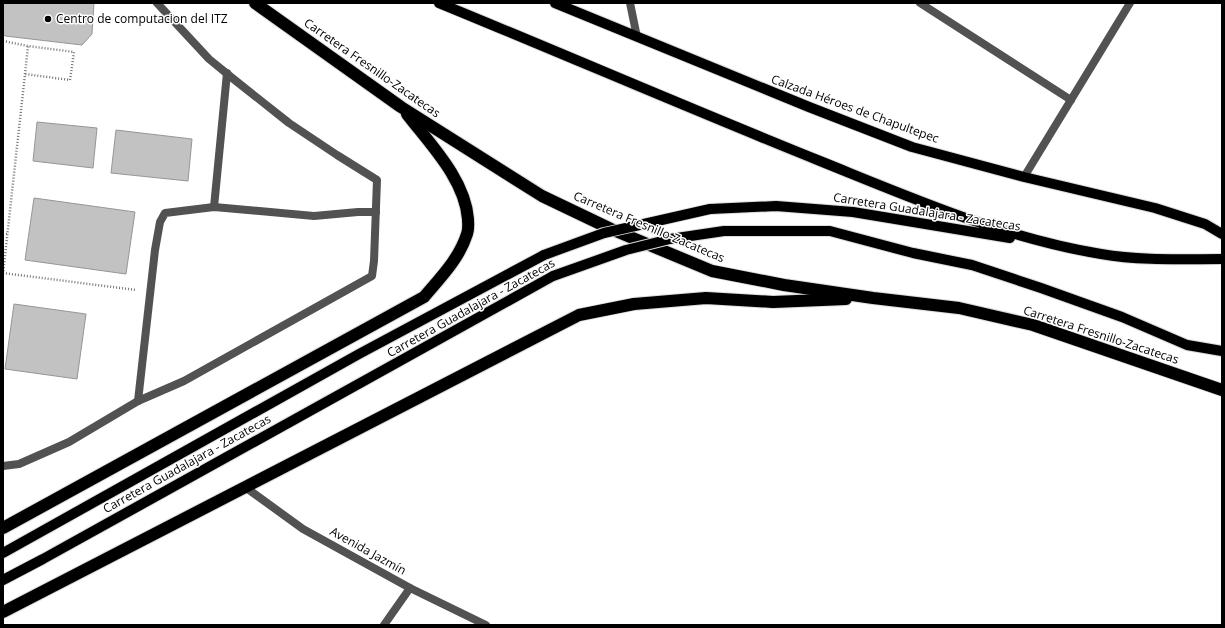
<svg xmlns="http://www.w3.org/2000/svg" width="1225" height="628" font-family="'Open Sans',sans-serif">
  <rect width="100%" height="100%" fill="#fff"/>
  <!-- building -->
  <g fill="#c2c2c2" stroke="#969696">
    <path d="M3,3H94L92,34L82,45L5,36L3,34Z"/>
    <path d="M37,122L97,128L93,168L33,161Z"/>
    <path d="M116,130L192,139L188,181L111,173Z"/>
    <path d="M34,198L135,212L126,274L25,260Z"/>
    <path d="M14,304L86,314L77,379L5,369Z"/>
  </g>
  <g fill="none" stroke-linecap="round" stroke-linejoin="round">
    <!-- primary casing -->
    <g stroke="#dbdbdb" stroke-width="12">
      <g id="primary">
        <path d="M439,3C566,55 693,110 820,161C912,198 1003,238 1101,254C1141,261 1182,259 1222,259"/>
        <path d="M555,3L809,107L912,147L1024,177L1155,208L1205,224L1222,234"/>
        <path d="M710,209L776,206L853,212L1010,238"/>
        <path d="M724,231H830L913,253L972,265L1041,288L1122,317L1187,345L1222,351"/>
        <path d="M3,553L359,354L544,255"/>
        <path d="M3,580L43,559L553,276"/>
      </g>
    </g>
    <!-- highway casing -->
    <g stroke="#dbdbdb" stroke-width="14">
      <g id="highway">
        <path d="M255,3L401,107L542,196L611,229L712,271L784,285L873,298L959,308L1033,325L1222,390"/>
        <path d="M3,528L424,297C441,277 459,259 467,234C469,229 468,223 468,219C465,179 430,144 407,114"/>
        <path d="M3,612L579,315L634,304L706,298L773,302L846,299"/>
      </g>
    </g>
    <!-- path -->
    <g stroke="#747474" stroke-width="2.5" stroke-dasharray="1 2" stroke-linecap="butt">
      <path d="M3,41L28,46"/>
      <path d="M3,234H7"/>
      <path d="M3,273L136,290"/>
      <path d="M3,274L25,74L28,46L74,52L70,80L25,74"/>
    </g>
    <!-- lane -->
    <g stroke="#525252" stroke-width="8">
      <path d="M630,3L637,37"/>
      <path d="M920,3L1071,100"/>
      <path d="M1024,177L1130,3"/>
      <path d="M214,207L227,73"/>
      <path d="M138,401L155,250L160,222L165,213L214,207L314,216L358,212H376"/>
      <path d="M3,466L19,464L69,442L138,401L184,381L372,276L374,261L377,180L337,155L289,123L236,81L209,59L157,3"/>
    </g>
    <!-- street -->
    <g stroke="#525252" stroke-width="8">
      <path d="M245,487L303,529L410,588L486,625"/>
      <path d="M384,625L410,588"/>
    </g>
    <!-- primary -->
    <use href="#primary" stroke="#000" stroke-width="10"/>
    <!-- highway -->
    <use href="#highway" stroke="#000" stroke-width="12"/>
    <!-- primary-bridge casing -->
    <g stroke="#dbdbdb" stroke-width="12" stroke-linecap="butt">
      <g id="primary-bridge">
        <path d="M544,255L604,233L710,209"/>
        <path d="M553,276L626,250L670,239L724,231"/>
      </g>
    </g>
    <!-- primary-bridge -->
    <use href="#primary-bridge" stroke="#000" stroke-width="10"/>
  </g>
  <!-- markers -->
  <circle fill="#000" stroke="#fff" stroke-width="1.5" cx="48" cy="19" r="4"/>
  <g text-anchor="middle" stroke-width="3" stroke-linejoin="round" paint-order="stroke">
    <!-- poi labels -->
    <g font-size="12" fill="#000" stroke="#fff" text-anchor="start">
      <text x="56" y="23">Centro de computacion del ITZ</text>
    </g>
    <!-- street labels -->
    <g font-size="12" fill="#000" stroke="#fff">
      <text transform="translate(372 68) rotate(35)" y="4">Carretera Fresnillo-Zacatecas</text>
      <text transform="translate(855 109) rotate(20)" y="4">Calzada Héroes de Chapultepec</text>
      <text transform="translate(927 212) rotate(9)" y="4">Carretera Guadalajara - Zacatecas</text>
      <text transform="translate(649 227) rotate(23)" y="4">Carretera Fresnillo-Zacatecas</text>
      <text transform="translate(471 308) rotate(-29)" y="4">Carretera Guadalajara - Zacatecas</text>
      <text transform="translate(1101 335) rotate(18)" y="4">Carretera Fresnillo-Zacatecas</text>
      <text transform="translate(187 464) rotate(-29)" y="4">Carretera Guadalajara - Zacatecas</text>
      <text transform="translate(368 551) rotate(29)" y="4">Avenida Jazmín</text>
    </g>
  </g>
  <!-- border -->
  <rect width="1225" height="628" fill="none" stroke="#000000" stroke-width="8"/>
</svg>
